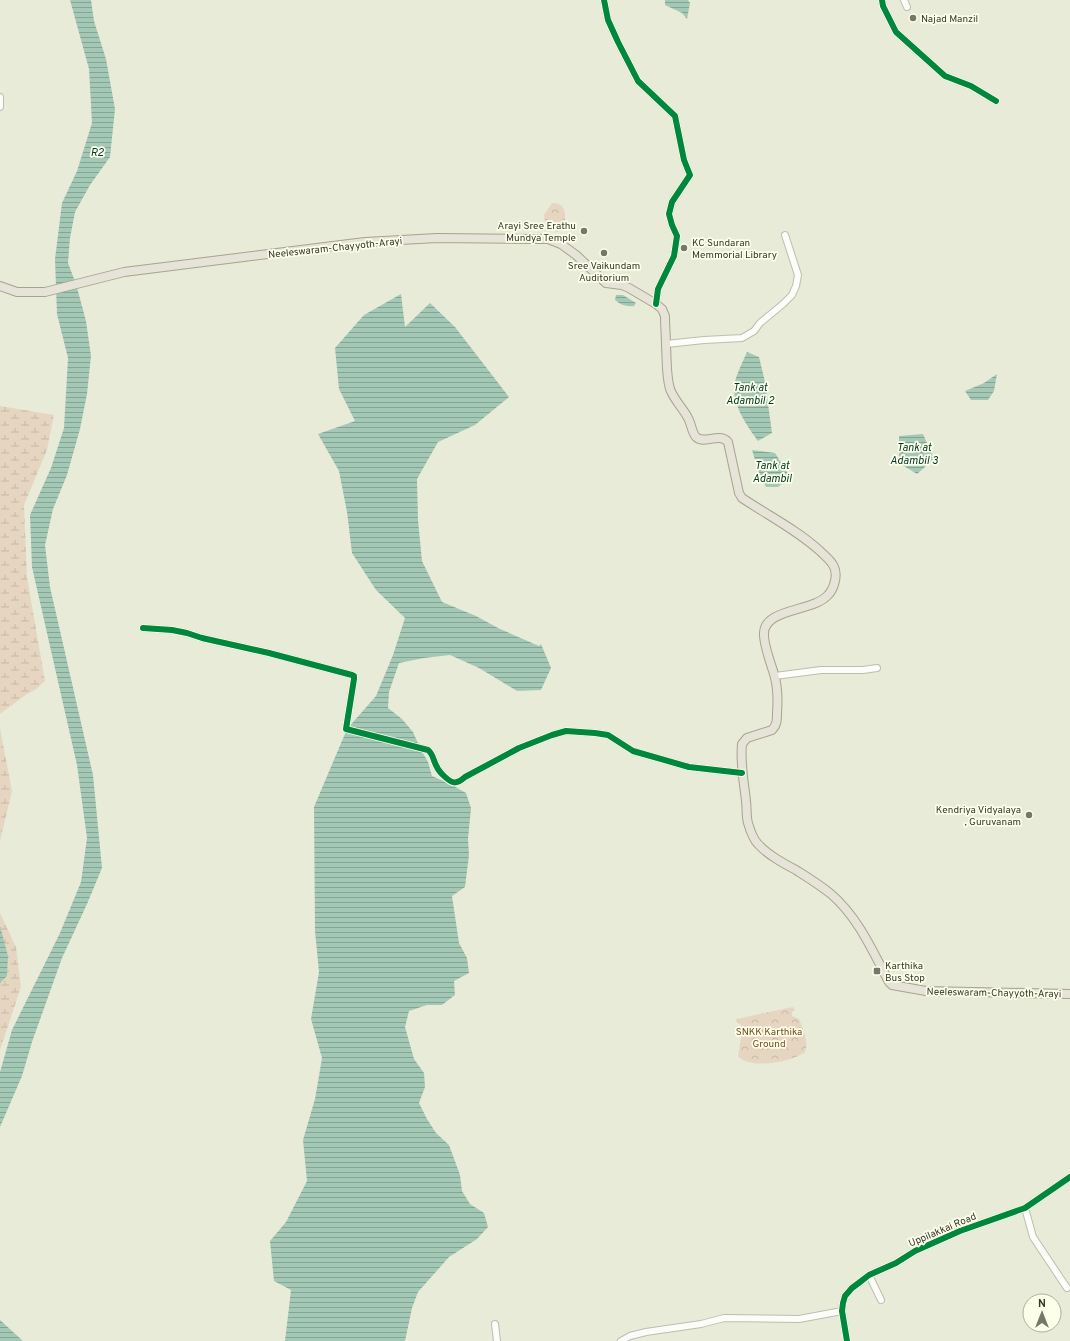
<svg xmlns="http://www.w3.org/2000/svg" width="1070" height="1341" font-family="Overpass,sans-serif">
  <defs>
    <pattern id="forest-crowns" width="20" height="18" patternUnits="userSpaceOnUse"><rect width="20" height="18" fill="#e6d6c1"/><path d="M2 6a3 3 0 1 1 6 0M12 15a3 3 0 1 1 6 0" fill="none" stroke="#c6b8a6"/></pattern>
    <pattern id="wetland-marsh" width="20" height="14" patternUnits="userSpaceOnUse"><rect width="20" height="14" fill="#e6d6c1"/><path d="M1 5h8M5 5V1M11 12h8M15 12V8" fill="none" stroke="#c6b8a6"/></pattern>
    <pattern id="water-rules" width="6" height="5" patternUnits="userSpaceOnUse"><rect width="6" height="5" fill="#a3c9b6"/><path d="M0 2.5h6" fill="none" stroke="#86a494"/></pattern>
  </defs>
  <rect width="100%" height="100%" fill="#e8ebd8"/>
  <!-- forest -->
  <g fill="url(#forest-crowns)">
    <path d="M552,203C568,203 565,216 565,228L563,230L556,232L555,229H551L549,223L545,221L544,215Z"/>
    <path d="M793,1007L795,1010L792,1012V1016L799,1019C803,1029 809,1042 805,1052C793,1062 748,1070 738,1056L742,1032L741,1025L738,1023L736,1019Z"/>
  </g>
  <!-- wetland -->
  <g fill="url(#wetland-marsh)">
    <path d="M0,406L54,415L47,450L24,505L27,577L45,681L35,690L27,694L0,714Z"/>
    <path d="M0,728L12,791L0,841Z"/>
    <path d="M0,913L16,947L21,987L0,1050Z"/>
  </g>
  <!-- water -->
  <g fill="url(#water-rules)">
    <path d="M70,0H91L94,21L106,59L115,109L110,157L90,185L75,212L70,238L68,263L76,284L86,321L91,356L87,394L80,429L67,475L53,509L45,545L50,587L93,775L102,868L87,904L62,958L32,1042L22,1076L0,1127V1072L12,1030L60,933L81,882L87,838L77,765L32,567L30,515L51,468L64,428L68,358L57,314L55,259L62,203L77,171L92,123L89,69Z"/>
    <path d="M665,0H688L690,3L687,19L682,13L665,5Z"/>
    <path d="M401,294L405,327L430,303L455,327L509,397L475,425L438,442L417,479L418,520L422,561L442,602L476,616L498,628L539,646L541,644L551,668L541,690L517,691L479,668L450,655L424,658L399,663L389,692L388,708L402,719L413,732L420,748L428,762L432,776L450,784L466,793L471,808L468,839L469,855L465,887L452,896L459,943L467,958L469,973L454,981L455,995L442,1005H427L409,1011L405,1027L414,1059L424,1073L425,1087L419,1103L427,1119L436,1133L449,1145L460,1175L462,1191L470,1204L484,1213L488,1227L477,1239L449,1257L418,1292L412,1308L405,1341H285L291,1290L274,1281L270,1241L286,1222L307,1181L303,1140L315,1099L322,1058L311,1019L319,972L315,931L314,807L347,729L376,696L393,655L405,618L376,590L352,553L347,512L339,471L318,434L355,421L339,389L335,348L364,315Z"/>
    <path d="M616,295H623L636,303L634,306C626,307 621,305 615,300Z"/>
    <path d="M747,352L759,357L765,382L772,433L758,441C746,424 730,402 735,381C738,371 743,361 747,352Z"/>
    <path d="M997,374L994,391L988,400H971L965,391L984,383Z"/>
    <path d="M923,434L934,459L917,474L899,463V436Z"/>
    <path d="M752,450L775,453L790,477L778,487H766L759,473Z"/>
    <path d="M0,926L8,956L7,976L0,983Z"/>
    <path d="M0,1320L23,1341H0Z"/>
  </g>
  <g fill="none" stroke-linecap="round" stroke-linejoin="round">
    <!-- minor casing -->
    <g stroke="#bdbeb0" stroke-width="8">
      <g id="minor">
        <path d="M604,0L608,20L618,42L638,81L675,116L684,160L690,175L672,202L669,214L672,225L677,236L674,256L658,289L656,304"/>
        <path d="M882,0L883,6L896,32L945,76L971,86L996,101"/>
        <path d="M904,0L907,7"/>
        <path d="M0,97V107"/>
        <path d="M666,344L704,340L742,338L754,331L760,323L783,304L792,295L796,286L798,275L785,235"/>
        <path d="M143,628L172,630L187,633L202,638L269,653L352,675L354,676V679L346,729L428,750C434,755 433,761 437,767C438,770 441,773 443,775C452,784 456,785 465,777L519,748L552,735L566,731L595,733L608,735L633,751L689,767L742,773"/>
        <path d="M775,676L821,670H863L877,668"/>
        <path d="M1025,1208L1033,1237L1067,1288"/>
        <path d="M869,1275L881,1300"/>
        <path d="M495,1324L497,1341"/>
        <path d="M621,1341L630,1336L646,1332L701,1324L724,1318L799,1319L842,1311"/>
        <path d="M847,1341L842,1311L843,1303L845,1296L852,1288L860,1282L869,1275L896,1263L915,1251L960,1231L1025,1208L1070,1177"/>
      </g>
    </g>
    <!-- major casing -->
    <g stroke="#a8a38c" stroke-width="10">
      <path id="major" d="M0,286L17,292H45L124,272L365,242L437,238L536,239H548L561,244L576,255L606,283L622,285L629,288L656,304L662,309L665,316C665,326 666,336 666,346C667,360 666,375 670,389C674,400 683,408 688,418C691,423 692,433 696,437C704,445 719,432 728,442L739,493L742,498C769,516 797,530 820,551C825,556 832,561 834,567C838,575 834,589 828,595C813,612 765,608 764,633C763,643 771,664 774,674C778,687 778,700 777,713C777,720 777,725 772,730L747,738L742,744C740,763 744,782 746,801C747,808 746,816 748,823C750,830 753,839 758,844C768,855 783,863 796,870C807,877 820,885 831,894C858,917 873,952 889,982L892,985L926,991L1070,994"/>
    </g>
    <!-- minor -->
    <use href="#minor" stroke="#fcfcf9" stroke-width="6"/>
    <!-- major -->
    <use href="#major" stroke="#e6e3d8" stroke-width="8"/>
    <!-- cycleway casing -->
    <g stroke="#fcffea" stroke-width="8">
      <g id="cycleway">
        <path d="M604,0L608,20L618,42L638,81L675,116L684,160L690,175L672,202L669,214L672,225L677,236L674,256L658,289L656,304"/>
        <path d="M882,0L883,6L896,32L945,76L971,86L996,101"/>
        <path d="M143,628L172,630L187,633L202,638L269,653L352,675L354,676V679L346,729L428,750C434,755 433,761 437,767C438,770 441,773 443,775C452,784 456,785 465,777L519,748L552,735L566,731L595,733L608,735L633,751L689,767L742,773"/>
        <path d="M847,1341L842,1311L843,1303L845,1296L852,1288L860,1282L869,1275L896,1263L915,1251L960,1231L1025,1208L1070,1177"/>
      </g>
    </g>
    <!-- cycleway -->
    <use href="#cycleway" stroke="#00873e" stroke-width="6"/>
  </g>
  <!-- markers -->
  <g fill="#757768" stroke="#fcffea" stroke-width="1.5">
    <circle cx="913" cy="18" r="4"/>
    <circle cx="584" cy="231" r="4"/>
    <circle cx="684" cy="248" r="4"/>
    <circle cx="604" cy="253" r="4"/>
    <circle cx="1029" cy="815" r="4"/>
    <rect x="873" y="967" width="8" height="8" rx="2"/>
  </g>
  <g text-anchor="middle" stroke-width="3.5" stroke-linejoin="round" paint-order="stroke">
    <!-- poi labels -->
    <g font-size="10" fill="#37382b" stroke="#fcffea" text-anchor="start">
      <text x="921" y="22">Najad Manzil</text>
      <text x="576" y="229" text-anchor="end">Arayi Sree Erathu<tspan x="576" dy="12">Mundya Temple</tspan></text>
      <text x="692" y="246">KC Sundaran<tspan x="692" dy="12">Memmorial Library</tspan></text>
      <text x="604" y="269" text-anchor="middle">Sree Vaikundam<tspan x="604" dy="12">Auditorium</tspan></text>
      <text x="1021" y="813" text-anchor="end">Kendriya Vidyalaya<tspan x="1021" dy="12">, Guruvanam</tspan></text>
      <text x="885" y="969">Karthika<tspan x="885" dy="12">Bus Stop</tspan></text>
    </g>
    <!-- street labels -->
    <g font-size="10" fill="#37382b" stroke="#fcffea">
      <text transform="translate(335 247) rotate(-6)" y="4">Neeleswaram-Chayyoth-Arayi</text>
      <text transform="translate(994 992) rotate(1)" y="4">Neeleswaram-Chayyoth-Arayi</text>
      <text transform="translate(942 1229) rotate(-23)" y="4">Uppilakkai Road</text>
    </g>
    <!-- park labels -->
    <g font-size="10" fill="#7c471d" stroke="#fcffea">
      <text x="769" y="1035">SNKK Karthika<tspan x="769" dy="12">Ground</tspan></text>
    </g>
    <!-- water labels -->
    <g font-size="11" font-style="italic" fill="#023428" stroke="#fcffea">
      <text x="97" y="156">R2</text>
      <text x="750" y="391">Tank at<tspan x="750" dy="13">Adambil 2</tspan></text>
      <text x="914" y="451">Tank at<tspan x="914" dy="13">Adambil 3</tspan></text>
      <text x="772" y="469">Tank at<tspan x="772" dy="13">Adambil</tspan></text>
    </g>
  </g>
  <!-- north arrow -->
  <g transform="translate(1042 1313)"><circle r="19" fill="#fcffea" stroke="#adaf9e"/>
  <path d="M0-3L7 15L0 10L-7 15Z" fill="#757768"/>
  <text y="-6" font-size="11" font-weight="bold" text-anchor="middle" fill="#37382b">N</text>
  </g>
</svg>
